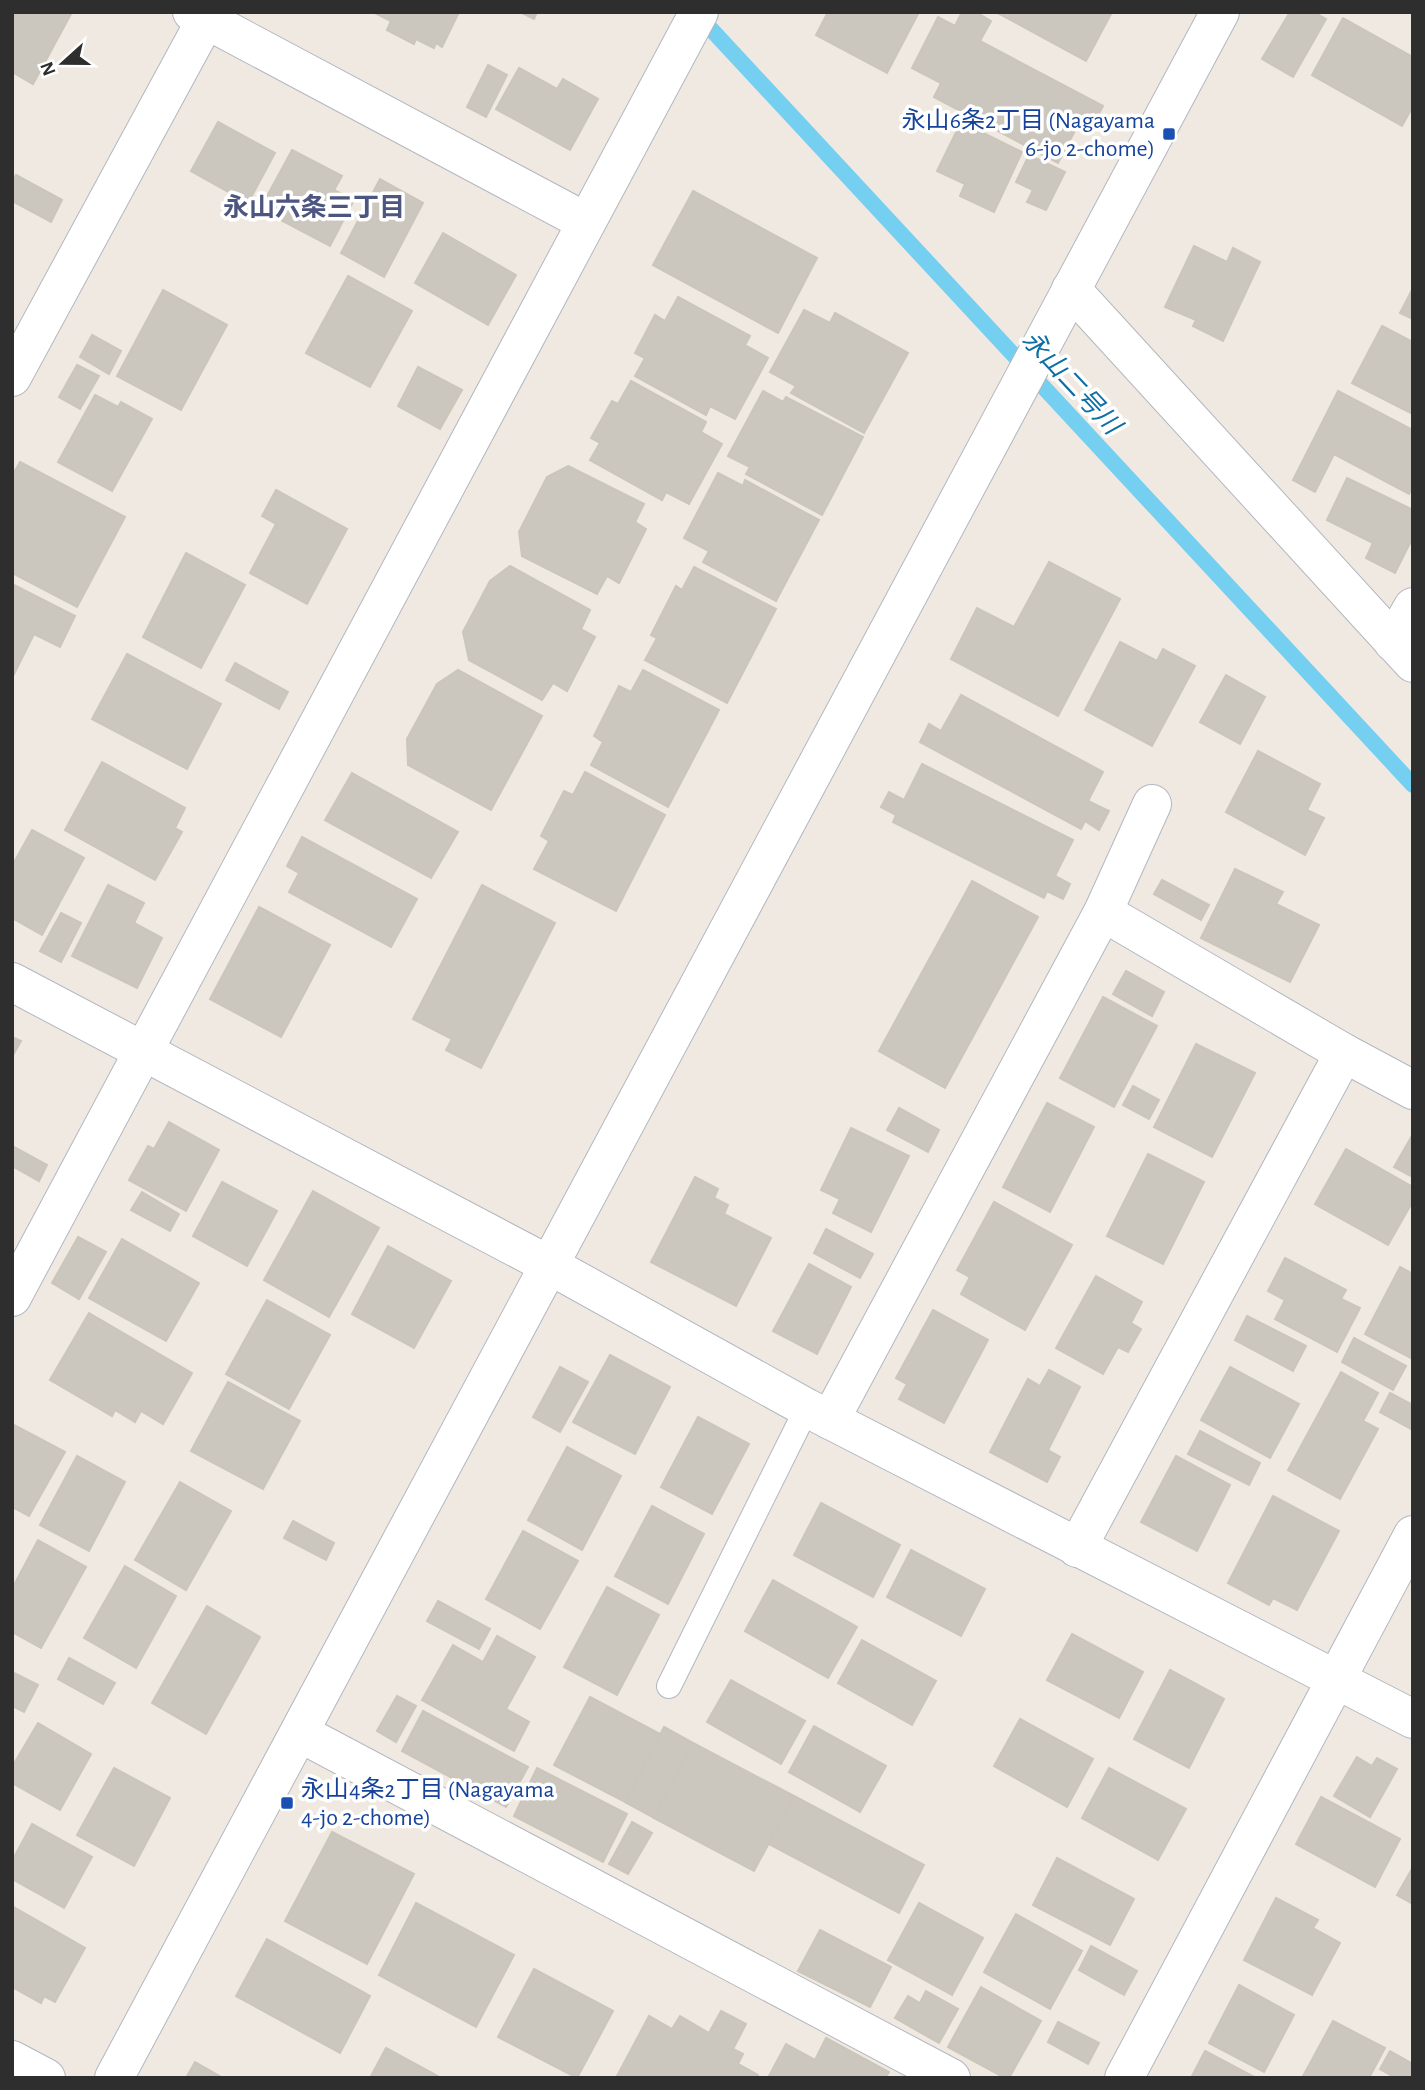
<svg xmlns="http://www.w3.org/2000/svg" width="1425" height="2090" font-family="'Alegreya Sans','Noto Sans JP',sans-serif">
  <rect width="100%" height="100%" fill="#efe9e1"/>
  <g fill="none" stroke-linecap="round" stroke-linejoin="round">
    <!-- stream -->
    <path stroke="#75cff0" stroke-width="16" d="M697,14L1413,785"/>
  </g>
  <!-- building -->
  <g fill="#cbc7bf" stroke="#cbc5ba" stroke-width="2">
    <path d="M12,12H72L33,84L12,72Z"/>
    <path d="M373,12H459L442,47L436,43L434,48L416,39L414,44L387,30L391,21Z"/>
    <path d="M520,12H537L534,19Z"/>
    <path d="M828,12H919L887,73L816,35Z"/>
    <path d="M962,12H976L991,21L980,41L1103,106L1090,131L1078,125L1058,163L934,97L941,83L912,68L938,17L955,26Z"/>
    <path d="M996,12H1112L1086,61Z"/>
    <path d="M1290,12H1314L1326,19L1293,77L1262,59Z"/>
    <path d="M1343,18L1413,57V106L1402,126L1312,75Z"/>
    <path d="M488,65L507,75L486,117L467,107Z"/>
    <path d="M519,68L557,89L563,79L598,99L570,150L496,109Z"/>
    <path d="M218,122L275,153L248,203L191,171Z"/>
    <path d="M961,122L1022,152L994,212L960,196L965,184L937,171Z"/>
    <path d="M292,150L342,176L334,190L354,200L330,246L260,209Z"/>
    <path d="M1029,155L1065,172L1046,210L1027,202L1033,190L1016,182Z"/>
    <path d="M16,175L62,200L51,222L12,201V183Z"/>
    <path d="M380,179L423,203L384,277L341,253Z"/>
    <path d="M693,191L817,258L778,333L653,265Z"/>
    <path d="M443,233L516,275L488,325L415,283Z"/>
    <path d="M1194,246L1227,262L1233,248L1260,262L1223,341L1193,326L1196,320L1165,307Z"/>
    <path d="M348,276L412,311L370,387L306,353Z"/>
    <path d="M1413,288V319L1400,313Z"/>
    <path d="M163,290L227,325L181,410L117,376Z"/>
    <path d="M678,297L750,336L745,345L768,358L735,419L710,406L706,415L635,376L645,358L635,353L655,315L665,321Z"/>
    <path d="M804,310L830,323L835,313L908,353L864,433L791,393L796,386L770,372Z"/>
    <path d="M1382,326L1413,342V414L1352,383Z"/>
    <path d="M92,335L121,351L109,374L80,357Z"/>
    <path d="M77,365L99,376L80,409L59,397Z"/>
    <path d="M418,367L462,390L440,429L398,406Z"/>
    <path d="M631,381L706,422L701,432L722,444L689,504L666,492L662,500L590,460L600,443L591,438L612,401L618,404Z"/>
    <path d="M763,391L783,402L786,397L863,437L822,515L746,474L750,467L728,456Z"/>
    <path d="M1338,391L1413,430V486L1409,494L1334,454L1315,492L1293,480Z"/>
    <path d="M95,395L118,407L121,402L152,419L112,491L58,462Z"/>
    <path d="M20,462L125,517L77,607L12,573V476Z"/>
    <path d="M568,466L644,504L635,522L646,529L619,583L607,576L597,594L522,556L519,532L547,477Z"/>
    <path d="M718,473L743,486L745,480L819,520L776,601L703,562L709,551L684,538Z"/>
    <path d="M1347,478L1413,510V537L1395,573L1366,558L1373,543L1327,520Z"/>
    <path d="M276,490L347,529L307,604L250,573L276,524L262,516Z"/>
    <path d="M186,553L245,585L201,668L143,637Z"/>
    <path d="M1049,562L1120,599L1058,716L951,659L977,608L1014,627Z"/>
    <path d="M510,566L590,610L581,629L595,637L567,691L553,683L542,700L469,660L463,632L490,581Z"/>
    <path d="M694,567L776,609L727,703L645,660L657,638L651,635L676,586L682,590Z"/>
    <path d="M12,584L75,616L60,647L34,634L12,678Z"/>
    <path d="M1120,642L1157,661L1163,649L1195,666L1152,746L1085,710Z"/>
    <path d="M127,654L221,704L187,769L92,719Z"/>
    <path d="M235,663L288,692L279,709L226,680Z"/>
    <path d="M458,670L542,716L491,810L408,765L407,739L437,684Z"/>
    <path d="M643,670L719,710L668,807L591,765L603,742L594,736L619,686L631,692Z"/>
    <path d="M1226,675L1265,697L1240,744L1200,722Z"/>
    <path d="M961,695L1103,772L1088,801L1109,811L1099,830L1085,821L1081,829L920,742L929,724L941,731Z"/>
    <path d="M1258,751L1320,784L1307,810L1324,818L1305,855L1226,812Z"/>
    <path d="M102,762L185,808L175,828L182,832L155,880L65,830Z"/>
    <path d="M922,764L1073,840L1055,876L1070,884L1063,899L1047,891L1044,898L893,822L896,815L881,807L889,792L904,800Z"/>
    <path d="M585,772L665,815L616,911L534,869L549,841L541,836L564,791L573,795Z"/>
    <path d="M352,773L458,832L431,878L325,820Z"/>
    <path d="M32,830L84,858L42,935L12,918V866Z"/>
    <path d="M302,837L417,899L391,947L289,892L299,873L287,866Z"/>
    <path d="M1235,869L1283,892L1276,904L1319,925L1290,982L1201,938Z"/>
    <path d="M1162,880L1209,905L1201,920L1154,894Z"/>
    <path d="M972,881L1038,917L945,1088L879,1051Z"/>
    <path d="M108,885L144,903L134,923L162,938L137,988L72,956Z"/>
    <path d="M482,885L555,923L481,1068L446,1050L452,1039L413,1019Z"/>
    <path d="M259,907L330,945L281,1037L210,999Z"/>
    <path d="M61,913L81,923L61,962L40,951Z"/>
    <path d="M1126,971L1164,992L1152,1016L1113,994Z"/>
    <path d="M1103,997L1157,1026L1114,1107L1060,1078Z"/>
    <path d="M12,1037L21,1041L12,1057Z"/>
    <path d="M1196,1044L1255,1073L1212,1157L1154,1127Z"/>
    <path d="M1133,1086L1159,1100L1149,1119L1123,1105Z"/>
    <path d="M1047,1103L1094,1127L1050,1212L1003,1187Z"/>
    <path d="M899,1108L939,1130L928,1152L887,1130Z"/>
    <path d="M169,1122L219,1150L186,1211L129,1180L148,1146L154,1149Z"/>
    <path d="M851,1128L909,1156L871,1232L833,1213L840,1199L821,1190Z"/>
    <path d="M1413,1134V1177L1394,1167Z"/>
    <path d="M12,1146L47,1165L39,1181L12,1166Z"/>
    <path d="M1346,1149L1413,1187V1201L1388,1245L1315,1204Z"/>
    <path d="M1148,1154L1204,1182L1163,1264L1107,1236Z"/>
    <path d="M695,1177L718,1189L714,1198L728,1205L724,1214L771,1238L736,1306L651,1262Z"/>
    <path d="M222,1182L277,1211L247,1266L193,1236Z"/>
    <path d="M313,1191L379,1228L329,1317L264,1280Z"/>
    <path d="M142,1192L179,1214L170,1231L131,1210Z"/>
    <path d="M994,1202L1072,1245L1025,1330L961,1294L970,1277L957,1270Z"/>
    <path d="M826,1229L873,1254L860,1278L814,1253Z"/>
    <path d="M78,1237L106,1252L79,1299L52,1283Z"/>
    <path d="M122,1239L199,1283L166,1341L89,1298Z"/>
    <path d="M388,1246L451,1281L414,1348L352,1314Z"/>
    <path d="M1285,1258L1346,1290L1341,1299L1360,1308L1337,1352L1275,1319L1285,1300L1268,1291Z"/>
    <path d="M809,1264L851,1287L817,1354L773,1331Z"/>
    <path d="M1400,1267L1413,1274V1359L1365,1334Z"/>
    <path d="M1096,1276L1142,1302L1131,1323L1141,1329L1128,1352L1118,1347L1103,1374L1056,1348Z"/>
    <path d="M267,1300L330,1335L289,1409L226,1374Z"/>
    <path d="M933,1310L988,1340L944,1423L899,1399L907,1384L896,1378Z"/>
    <path d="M89,1313L192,1373L163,1424L141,1411L135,1422L115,1410L112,1416L50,1380Z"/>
    <path d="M1247,1316L1306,1346L1293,1371L1235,1340Z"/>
    <path d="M1354,1338L1406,1366L1393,1390L1342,1362Z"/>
    <path d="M610,1355L670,1387L635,1454L573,1422Z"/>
    <path d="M560,1367L588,1382L560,1432L533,1417Z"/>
    <path d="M1230,1367L1299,1404L1270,1458L1201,1420Z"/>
    <path d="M1049,1370L1080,1387L1048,1450L1060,1457L1047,1482L990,1452L1028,1379L1040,1386Z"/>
    <path d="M1341,1372L1378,1393L1363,1421L1378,1429L1340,1499L1288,1470Z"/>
    <path d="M228,1382L300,1421L263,1489L191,1451Z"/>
    <path d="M1390,1393L1413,1405V1430L1380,1412Z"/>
    <path d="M698,1417L749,1444L712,1514L661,1487Z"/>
    <path d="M12,1424L65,1452L29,1516L12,1507Z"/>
    <path d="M1200,1431L1260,1463L1249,1485L1188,1454Z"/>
    <path d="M567,1447L621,1476L582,1550L528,1520Z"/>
    <path d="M77,1456L125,1482L89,1551L40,1525Z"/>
    <path d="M1176,1456L1230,1485L1197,1551L1141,1522Z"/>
    <path d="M180,1482L231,1511L186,1590L135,1560Z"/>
    <path d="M1273,1496L1339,1531L1297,1610L1273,1598L1269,1605L1228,1583Z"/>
    <path d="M821,1503L900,1545L873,1597L794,1555Z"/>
    <path d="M652,1506L704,1534L668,1604L615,1576Z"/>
    <path d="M293,1521L334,1543L326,1560L284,1538Z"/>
    <path d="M523,1531L578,1561L540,1629L486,1599Z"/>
    <path d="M38,1540L86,1567L41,1648L12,1632V1584L14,1585Z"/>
    <path d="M911,1550L985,1589L961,1636L887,1597Z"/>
    <path d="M125,1566L176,1596L136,1668L84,1638Z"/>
    <path d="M773,1580L857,1627L828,1678L745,1631Z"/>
    <path d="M607,1587L659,1615L617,1695L564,1667Z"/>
    <path d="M438,1601L490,1629L479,1649L427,1621Z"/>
    <path d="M207,1606L260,1637L206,1734L152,1703Z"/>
    <path d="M1072,1634L1143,1672L1119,1718L1047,1680Z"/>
    <path d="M497,1636L535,1657L506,1709L529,1722L514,1751L422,1700L453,1645L483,1662Z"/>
    <path d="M862,1640L936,1681L912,1725L838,1683Z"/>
    <path d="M69,1658L115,1683L103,1704L58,1679Z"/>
    <path d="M1170,1670L1224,1699L1189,1768L1134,1739Z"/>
    <path d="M12,1672L38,1685L24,1712L12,1706Z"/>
    <path d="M731,1680L805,1721L781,1764L707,1722Z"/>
    <path d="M397,1696L416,1706L396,1742L377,1731Z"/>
    <path d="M590,1697L660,1734L625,1802L554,1765Z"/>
    <path d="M423,1711L528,1767L506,1807L402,1751Z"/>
    <path d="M1020,1719L1093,1759L1067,1807L994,1766Z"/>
    <path d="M38,1723L91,1754L60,1810L12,1783V1767Z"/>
    <path d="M814,1726L886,1766L860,1812L789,1772Z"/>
    <path d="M664,1727L693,1743L654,1818L625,1802Z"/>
    <path d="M693,1743L794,1796L754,1871L654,1818Z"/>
    <path d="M1357,1757L1372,1766L1377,1758L1397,1769L1370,1817L1334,1796Z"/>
    <path d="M114,1768L170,1798L134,1866L77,1835Z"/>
    <path d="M537,1768L627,1814L603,1862L514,1816Z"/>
    <path d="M1109,1768L1186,1809L1158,1860L1082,1818Z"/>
    <path d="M794,1796L924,1865L899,1913L769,1844Z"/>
    <path d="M1321,1797L1400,1839L1375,1887L1296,1844Z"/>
    <path d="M632,1822L652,1833L628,1874L609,1864Z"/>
    <path d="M32,1824L92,1857L64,1908L12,1879V1861Z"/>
    <path d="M332,1832L414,1874L367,1964L285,1921Z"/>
    <path d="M1057,1858L1134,1899L1110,1945L1033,1905Z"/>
    <path d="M1413,1867V1904L1397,1895Z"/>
    <path d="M1276,1898L1318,1920L1313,1928L1340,1943L1312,1995L1244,1960Z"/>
    <path d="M416,1903L514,1955L476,2027L379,1975Z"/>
    <path d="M919,1903L983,1938L952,1995L888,1960Z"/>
    <path d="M12,1906L85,1948L55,2002L44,1996L41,2003L12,1987Z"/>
    <path d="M1016,1914L1082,1951L1050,2009L984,1972Z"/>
    <path d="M820,1930L891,1967L870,2007L798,1971Z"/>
    <path d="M267,1939L370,1996L340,2053L236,1996Z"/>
    <path d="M1091,1946L1137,1971L1124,1995L1079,1970Z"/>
    <path d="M534,1969L613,2011L577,2078L498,2037Z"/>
    <path d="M1239,1985L1294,2015L1264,2072L1209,2043Z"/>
    <path d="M981,1987L1041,2021L1009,2078H1005L948,2047Z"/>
    <path d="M926,1991L958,2009L939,2043L895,2018L908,1996L920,2003Z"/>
    <path d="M721,2011L746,2024L733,2049L743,2054L738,2064L758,2075L757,2078H616L649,2016L672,2029L680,2016L709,2033Z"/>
    <path d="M1333,2021L1385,2048L1369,2078H1302Z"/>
    <path d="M1058,2022L1099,2043L1088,2064L1048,2042Z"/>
    <path d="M826,2038L889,2072L885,2078H768L786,2044L815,2060Z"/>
    <path d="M386,2048L441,2078H370Z"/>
    <path d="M1205,2051L1256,2078H1191Z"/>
    <path d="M1390,2051L1413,2064L1410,2078H1396L1380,2069Z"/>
    <path d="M195,2062L223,2078H186Z"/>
  </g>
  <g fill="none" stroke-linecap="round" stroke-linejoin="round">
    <!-- service casing -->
    <g stroke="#b4b7c1" stroke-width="26">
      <path id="service" d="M669,1686L807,1408"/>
    </g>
    <!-- minor casing -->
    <g stroke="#b4b7c1" stroke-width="40">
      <g id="minor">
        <path d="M192,12L586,222"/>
        <path d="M1071,289L1413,663"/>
        <path d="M12,377L210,12"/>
        <path d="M1393,642L1413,607"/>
        <path d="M12,982L549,1265L807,1408L1413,1719"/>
        <path d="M1344,1053L1413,1090"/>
        <path d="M12,1297L699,12"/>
        <path d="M830,1420L1103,912L1152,804"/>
        <path d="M1077,1548L1344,1053L1103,912"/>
        <path d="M300,1733L951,2078"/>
        <path d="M12,2060L46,2078"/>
        <path d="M1124,2078L1413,1535"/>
      </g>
    </g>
    <!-- tertiary casing -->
    <g stroke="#b4b7c1" stroke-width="40">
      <path id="tertiary" d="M114,2078L1220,12"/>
    </g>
    <!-- service -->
    <use href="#service" stroke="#fff" stroke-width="24"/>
    <!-- minor -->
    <use href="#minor" stroke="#fff" stroke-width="38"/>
    <!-- tertiary -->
    <use href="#tertiary" stroke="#fff" stroke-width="38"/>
  </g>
  <!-- markers -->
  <g fill="#1a4fb4" stroke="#fff" stroke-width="2.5">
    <rect x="1162" y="127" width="14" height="14" rx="3.5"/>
    <rect x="280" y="1796" width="14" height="14" rx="3.5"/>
  </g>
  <g text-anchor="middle" stroke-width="7" stroke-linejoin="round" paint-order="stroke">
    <!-- transit labels -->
    <g font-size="24" fill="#164399" stroke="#fff" text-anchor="end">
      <text x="1155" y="128">永山6条2丁目 (Nagayama<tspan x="1155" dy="28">6-jo 2-chome)</tspan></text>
      <text x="301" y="1797" text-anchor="start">永山4条2丁目 (Nagayama<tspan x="301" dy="28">4-jo 2-chome)</tspan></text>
    </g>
    <!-- neighbourhood labels -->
    <g font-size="26" font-weight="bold" fill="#4d5680" stroke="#fff">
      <text x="314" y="216">永山六条三丁目</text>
    </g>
    <!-- water labels -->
    <g font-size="26" font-style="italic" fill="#0d6fa3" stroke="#fff">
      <text transform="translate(1072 382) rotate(47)" y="9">永山二号川</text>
    </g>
  </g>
  <!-- border -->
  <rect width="1425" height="2090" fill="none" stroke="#2e2e2e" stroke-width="28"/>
  <!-- north arrow -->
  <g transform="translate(63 63) rotate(249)" stroke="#ffffff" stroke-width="5" paint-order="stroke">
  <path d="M0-5L12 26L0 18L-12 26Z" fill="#2e2e2e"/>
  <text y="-10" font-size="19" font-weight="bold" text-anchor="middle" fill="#2e2e2e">N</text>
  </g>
</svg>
